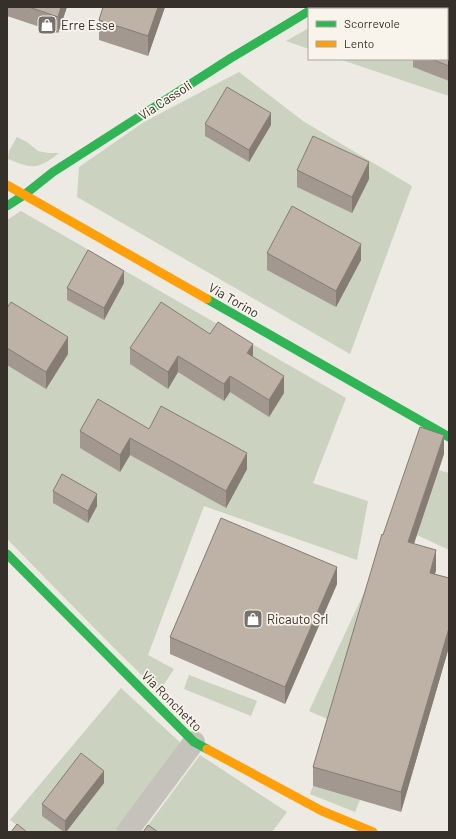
<svg xmlns="http://www.w3.org/2000/svg" width="456" height="839" font-family="Barlow,sans-serif">
  <rect width="100%" height="100%" fill="#eceae3"/>
  <!-- green -->
  <g fill="#cbd2bf">
    <path d="M343,7H449V96L339,59H447V9H340Z"/>
    <path d="M309,28V49L286,41Z"/>
    <path d="M239,72L303,121L412,186L350,354L77,197L79,167L144,122Z"/>
    <path d="M17,137L27,142L38,151L48,153H59C38,170 32,169 8,159L9,151Z"/>
    <path d="M21,211L346,398L313,483L368,501L357,560L204,506L148,655L174,669L159,692L112,646L7,539V220Z"/>
    <path d="M439,470L449,473V550L417,535Z"/>
    <path d="M382,554L332,721L309,711Z"/>
    <path d="M189,675L257,701L251,716L184,689Z"/>
    <path d="M121,688L184,746L117,832H24V830L10,820Z"/>
    <path d="M200,755L287,812L272,832H143Z"/>
    <path d="M313,786L360,800L355,812L310,794Z"/>
  </g>
  <g fill="none" stroke-linecap="round" stroke-linejoin="round">
    <!-- street -->
    <path stroke="#c5c2bc" stroke-width="22" d="M127,832L194,742"/>
    <!-- fast -->
    <g stroke="#30b455" stroke-width="9">
      <path d="M7,206L24,195L53,172L231,58L309,11"/>
      <path d="M207,299L449,437"/>
      <path d="M7,554L194,742L207,749"/>
    </g>
    <!-- slow -->
    <g stroke="#ff9f0a" stroke-width="9">
      <path d="M7,185L207,299"/>
      <path d="M207,749L322,811L373,832"/>
    </g>
  </g>
  <!-- wall -->
  <g fill="#a3988f">
    <path d="M7,7H67L58,33L7,16Z"/>
    <path d="M103,7H165L148,56L99,40V20Z"/>
    <path d="M449,14V81L413,67V59H447Z"/>
    <path d="M205,124L271,125L249,162L205,136Z"/>
    <path d="M297,170L369,179L352,213L297,187Z"/>
    <path d="M267,253L361,260L336,307L267,270Z"/>
    <path d="M124,283L104,320L67,300V288Z"/>
    <path d="M7,308L68,354L46,389L7,365Z"/>
    <path d="M210,334L253,357L284,393L269,417L230,392L224,401L178,372L168,389L130,364V348Z"/>
    <path d="M149,429L247,469L226,508L130,455L120,472L80,448V431Z"/>
    <path d="M444,454L414,544L436,570L435,574L449,578V647L401,812L313,786V767Z"/>
    <path d="M53,491L97,506L88,523L53,503Z"/>
    <path d="M337,584L285,704L170,654V637Z"/>
    <path d="M104,783L66,832H64L42,816V804Z"/>
  </g>
  <!-- shaded-wall -->
  <g fill="#857c74">
    <path d="M61,7H67L58,33V17Z"/>
    <path d="M158,7H165L148,56V36Z"/>
    <path d="M271,113V125L249,162V150Z"/>
    <path d="M369,162V179L352,213V197Z"/>
    <path d="M361,244V260L336,307V291Z"/>
    <path d="M124,271V283L104,320V308Z"/>
    <path d="M68,337V354L46,389V372Z"/>
    <path d="M253,344V361L247,353Z"/>
    <path d="M178,356V372L168,389V372Z"/>
    <path d="M230,376V392L224,401V384Z"/>
    <path d="M284,376V393L269,417V400Z"/>
    <path d="M444,435V454L408,561V542Z"/>
    <path d="M130,438V455L120,472V455Z"/>
    <path d="M247,453V469L226,508V491Z"/>
    <path d="M97,494V506L88,523V511Z"/>
    <path d="M436,550V570L430,592V573Z"/>
    <path d="M337,567V584L285,704V687Z"/>
    <path d="M449,628V647L401,812V792Z"/>
    <path d="M104,771V783L66,832H65V821Z"/>
  </g>
  <!-- building -->
  <g fill="#beb1a6" stroke="#857c74">
    <path d="M29,7H61L58,17Z"/>
    <path d="M103,7H158L148,36L99,20Z"/>
    <path d="M430,7H432L437,9H429Z"/>
    <path d="M447,13L449,14V66L431,59H447Z"/>
    <path d="M227,87L271,113L249,150L205,124Z"/>
    <path d="M313,136L369,162L352,197L297,170Z"/>
    <path d="M292,206L361,244L336,291L267,253Z"/>
    <path d="M88,250L124,271L104,308L67,288Z"/>
    <path d="M11,302L68,337L46,372L7,348V308Z"/>
    <path d="M161,302L210,334L218,322L253,344L247,353L284,376L269,400L230,376L224,384L178,356L168,372L130,348Z"/>
    <path d="M98,399L149,429L161,406L247,453L226,491L130,438L120,455L80,431Z"/>
    <path d="M420,427L444,435L408,542L436,550L430,573L449,578V628L401,792L313,767L382,534L383,535Z"/>
    <path d="M62,474L97,494L88,511L53,491Z"/>
    <path d="M221,518L337,567L285,687L170,637Z"/>
    <path d="M81,753L104,771L65,821L42,804Z"/>
    <path d="M17,824L27,832H11Z"/>
    <path d="M148,825L158,832H143Z"/>
  </g>
  <!-- icons -->
  <defs>
    <g id="shop-square" transform="scale(1)"><rect x="-9" y="-9" width="18" height="18" rx="4" fill="#76716b" stroke="#f8f4eb"/><path d="M-5-2.5h2.3a2.7 3.5 0 0 1 5.4 0H5L5.5 6h-11ZM-1.5-2.5h3a1.5 2.3 0 0 0-3 0Z" fill="#fff"/></g>
  </defs>
  <g fill-rule="evenodd">
    <use href="#shop-square" x="47" y="25"/>
    <use href="#shop-square" x="253" y="619"/>
  </g>
  <g text-anchor="middle" stroke-width="3.5" stroke-linejoin="round" paint-order="stroke">
    <!-- poi labels -->
    <g font-size="13" fill="#36302a" stroke="#f8f4eb" text-anchor="start">
      <text x="61" y="30">Erre Esse</text>
      <text x="267" y="624">Ricauto Srl</text>
    </g>
    <!-- street labels -->
    <g font-size="13" fill="#36302a" stroke="#f8f4eb">
      <text transform="translate(165 100) rotate(-33)" y="5">Via Cassoli</text>
      <text transform="translate(234 300) rotate(30)" y="5">Via Torino</text>
      <text transform="translate(172 701) rotate(45)" y="5">Via Ronchetto</text>
    </g>
  </g>
  <!-- border -->
  <rect width="456" height="839" fill="none" stroke="#36302a" stroke-width="16"/>
  <!-- legend -->
  <rect x="308" y="8" width="140" height="52" fill="#f8f4eb" stroke="#aaa69e"/>
  <rect x="316" y="21" width="20" height="6" fill="#30b455" stroke="#aaa69e"/>
  <text x="344" y="28" font-size="12" fill="#36302a">Scorrevole</text>
  <rect x="316" y="41" width="20" height="6" fill="#ff9f0a" stroke="#aaa69e"/>
  <text x="344" y="48" font-size="12" fill="#36302a">Lento</text>
</svg>
